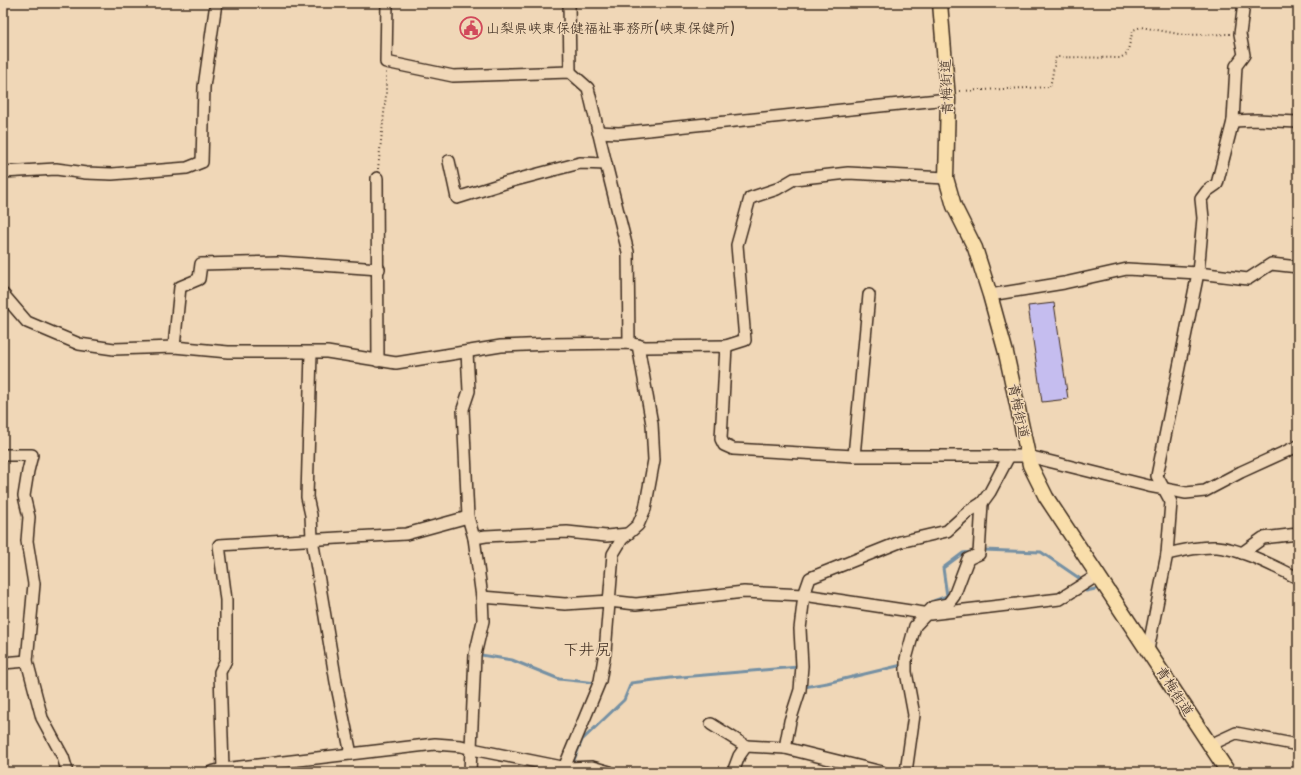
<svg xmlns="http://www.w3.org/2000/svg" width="1301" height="775" font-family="'Playpen Sans','Klee One',sans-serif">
  <rect width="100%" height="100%" fill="#f0d7b7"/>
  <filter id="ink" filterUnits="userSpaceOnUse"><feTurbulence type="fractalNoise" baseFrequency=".025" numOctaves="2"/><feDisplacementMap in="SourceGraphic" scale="8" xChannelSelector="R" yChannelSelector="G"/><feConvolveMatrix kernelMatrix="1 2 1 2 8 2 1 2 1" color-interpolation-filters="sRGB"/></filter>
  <g filter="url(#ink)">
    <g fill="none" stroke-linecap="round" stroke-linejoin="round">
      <!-- stream -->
      <g stroke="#7590a3" stroke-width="3">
        <path d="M983,550L1041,552L1079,578"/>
        <path d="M1086,591L1100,588"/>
        <path d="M929,604L931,602L947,596L943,568L963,553L972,552"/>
        <path d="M481,655L512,660L559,679L597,683"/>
        <path d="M804,687L827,683L902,665L903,664"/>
        <path d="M572,765L582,740L624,700L631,683L670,678L798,667V668"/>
      </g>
    </g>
    <!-- building -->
    <path fill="#c5bdef" stroke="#3b2a1e" d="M1054,303L1068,399L1042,402L1028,306Z"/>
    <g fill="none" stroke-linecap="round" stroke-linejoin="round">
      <!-- minor casing -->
      <g stroke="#3b2a1e" stroke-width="14">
        <g id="minor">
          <path d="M387,3L386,62L453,76L570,72L588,88L606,164L580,163L508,182L457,198L449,161"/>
          <path d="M569,3L570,72"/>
          <path d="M1233,121L1257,120L1298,122"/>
          <path d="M598,132L619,133L948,99"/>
          <path d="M606,164L628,252L629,343"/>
          <path d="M3,172L56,169L86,173L112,174L187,168L202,162L204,87L216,3"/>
          <path d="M377,178L378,361"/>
          <path d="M3,294L27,322L79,344L114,349L174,347L228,352H327L396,363L501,346L549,344L629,343L645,347L726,346L721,439L724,445L733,449L854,456H1028L1149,486L1186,493L1205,491L1241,472L1298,446"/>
          <path d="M990,295L1064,283L1127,269L1198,273L1248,279L1271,264L1298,267"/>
          <path d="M726,346L745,340L737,245L750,198L777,189L794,179L848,173L946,178"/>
          <path d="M174,347L180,287L199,279L201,264L278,262L379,269"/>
          <path d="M467,352L469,391L463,409L468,517L474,538L482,597L483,621L475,655L470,772"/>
          <path d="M311,353L307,497L311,515L312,539L336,682L351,754"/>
          <path d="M3,455H32L28,471L24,496L29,517L27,541L34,584L27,661L42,718L63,757L66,767V772"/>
          <path d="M854,456L869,295"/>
          <path d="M474,538L486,536L567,532L606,536L628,534"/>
          <path d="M1242,553L1263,538L1298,534"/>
          <path d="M1167,554C1183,550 1200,546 1217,547C1242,549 1275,567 1298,578"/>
          <path d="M482,597L565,604L609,601L636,604L744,592L804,595L930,614L1060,599L1098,575"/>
          <path d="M1148,650L1167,554L1171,502L1157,476L1198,273L1203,218L1201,199L1207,191L1217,184L1233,121L1236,66L1244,55L1240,34L1244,3"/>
          <path d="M3,663L27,661"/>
          <path d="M711,724L746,746"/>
          <path d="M1210,745L1236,733L1298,745"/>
          <path d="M785,748L790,721L800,690L802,666L800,629L804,595L810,578L900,542L947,531L968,512L982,503L990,492L1009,456"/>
          <path d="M223,769L220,672L226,660V600L219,545L406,534L468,517"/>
          <path d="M211,772L223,769L435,744L461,746L472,749L567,768L592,767L610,772"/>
          <path d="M564,772V768L600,681L605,652L613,554L622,539L638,525L645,509L654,460L652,424L638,345"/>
          <path d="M733,772L739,756L746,746L785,748L882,772"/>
          <path d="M906,772L914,715L906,672V659L915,626L933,607L948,604L954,596L968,559L979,554L982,503"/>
        </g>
      </g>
      <!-- major casing -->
      <g stroke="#3b2a1e" stroke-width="17">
        <path id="major" d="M940,3L948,99L946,178L954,206L975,248L990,295L1006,353L1030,465L1046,497L1228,772"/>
      </g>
      <!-- path -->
      <g stroke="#3b2a1e" stroke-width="2" stroke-dasharray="1 3" stroke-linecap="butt">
        <path d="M959,91L1050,87L1056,57L1120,58L1127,54L1133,30L1141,27L1184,35L1230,34"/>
        <path d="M378,169L386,95V72"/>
      </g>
      <!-- minor -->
      <use href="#minor" stroke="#f0d7b7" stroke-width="11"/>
      <!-- major -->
      <use href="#major" stroke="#f9deab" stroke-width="14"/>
    </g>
  </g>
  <!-- icons -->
  <defs>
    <g id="civic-ring" transform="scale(1.15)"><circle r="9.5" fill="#f0d7b7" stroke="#d1495b" stroke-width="1.5"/><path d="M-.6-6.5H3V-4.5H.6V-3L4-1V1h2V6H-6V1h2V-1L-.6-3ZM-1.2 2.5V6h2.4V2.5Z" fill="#d1495b"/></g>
  </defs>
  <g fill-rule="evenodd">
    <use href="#civic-ring" x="471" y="28"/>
  </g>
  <g text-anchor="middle" stroke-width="3" stroke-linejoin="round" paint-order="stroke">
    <!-- poi labels -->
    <g font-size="14" fill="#3b2a1e" stroke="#f0d7b7" text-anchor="start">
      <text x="486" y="33">山梨県峡東保健福祉事務所(峡東保健所)</text>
    </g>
    <!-- street labels -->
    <g font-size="14" fill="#3b2a1e" stroke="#f0d7b7">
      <text transform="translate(946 87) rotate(-92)" y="5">青梅街道</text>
      <text transform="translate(1019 411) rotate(78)" y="5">青梅街道</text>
      <text transform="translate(1175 691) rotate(57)" y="5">青梅街道</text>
    </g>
    <!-- quarter labels -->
    <g font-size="16" fill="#3b2a1e" stroke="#f0d7b7">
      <text x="587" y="655">下井尻</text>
    </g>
  </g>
  <!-- margin -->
  <rect width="1301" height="775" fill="none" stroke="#f0d7b7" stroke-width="16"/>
  <rect x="8" y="8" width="1285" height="759" fill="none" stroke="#3b2a1e" stroke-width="1.5" filter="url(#ink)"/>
</svg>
